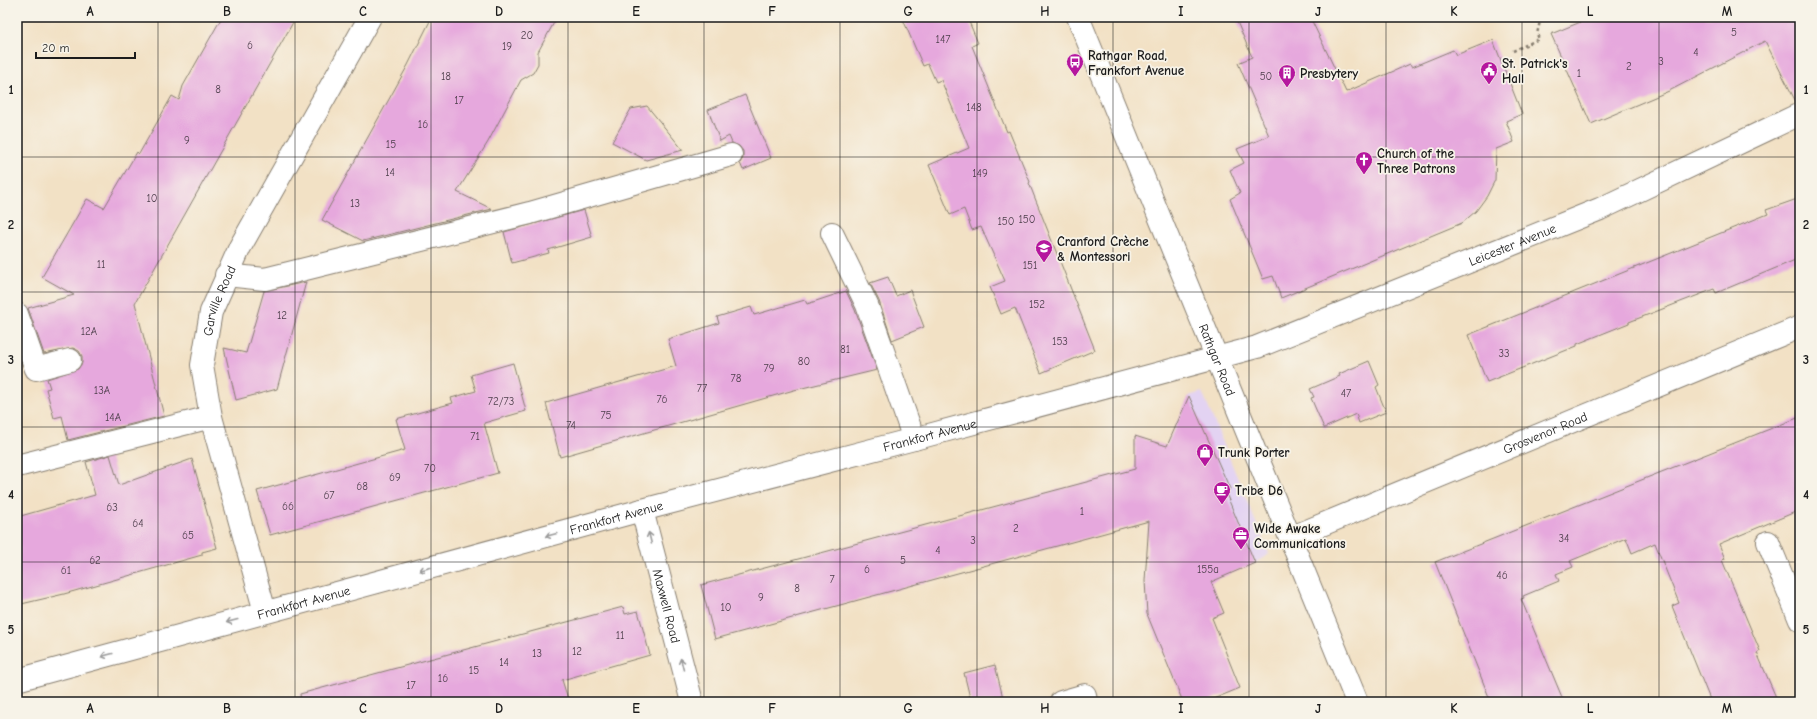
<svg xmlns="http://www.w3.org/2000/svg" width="1817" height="719" font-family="'Comic Neue',sans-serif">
  <rect width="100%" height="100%" fill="#f7f3e8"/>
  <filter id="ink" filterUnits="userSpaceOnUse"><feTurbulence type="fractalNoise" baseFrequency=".025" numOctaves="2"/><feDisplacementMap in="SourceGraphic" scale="8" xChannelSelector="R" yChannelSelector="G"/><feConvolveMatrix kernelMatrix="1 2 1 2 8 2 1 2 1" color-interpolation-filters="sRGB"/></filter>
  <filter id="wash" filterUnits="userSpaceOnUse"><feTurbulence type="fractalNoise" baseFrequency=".012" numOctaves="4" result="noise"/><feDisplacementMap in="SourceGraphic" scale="16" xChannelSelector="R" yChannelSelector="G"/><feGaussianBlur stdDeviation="0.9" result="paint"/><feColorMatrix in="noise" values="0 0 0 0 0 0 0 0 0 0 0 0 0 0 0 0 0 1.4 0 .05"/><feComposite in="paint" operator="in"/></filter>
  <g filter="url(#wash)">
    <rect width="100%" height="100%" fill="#f2e1c5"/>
    <!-- built -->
    <path fill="#e3d3f2" d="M1202,392L1269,554L1255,563L1147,609L1145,581L1149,518L1163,453L1189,396Z"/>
    <g id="blocks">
      <!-- building -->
      <g fill="#e6a8dd">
        <path d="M222,17H296L135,303L164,416L68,440L62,416L54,418L46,389L50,388L47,379L78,369L82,363V356L79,351L73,348L44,354L28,308L74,295L42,277L87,199L104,208L137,152L139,154L172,96L179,100L183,86Z"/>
        <path d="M432,17H557L538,52V64L533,73L521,80L488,142L457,192L492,209L363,241L322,220L408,65Z"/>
        <path d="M902,17H967L978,43L972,46L1007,132L1009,131L1030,182L1029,183L1095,350L1041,373L1015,308L1001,314L990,287L1005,281L981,227L972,230L964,209L950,215L929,165L969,148L941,80L936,82L928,64L923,66Z"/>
        <path d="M1235,17H1310L1346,92L1410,64L1412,67L1453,50L1456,55L1493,40L1522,114L1506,121L1514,142L1496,149L1495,180L1487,196L1476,211L1462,223L1281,298L1273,276L1263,279L1230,199L1240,193L1230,170L1244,163L1237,149L1269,136L1238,63L1252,57Z"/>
        <path d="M1593,17H1800V102H1796L1765,41L1669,91L1591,124L1551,34Z"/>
        <path d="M745,95L771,158L743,170L740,163L743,158V151L739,146L732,143L729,136L720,141L708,110Z"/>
        <path d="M647,106L683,150L646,160L612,142L631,109Z"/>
        <path d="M1800,198V258L1716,293L1714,289L1629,322V323L1577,344V346L1487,382L1468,335L1768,214L1766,210Z"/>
        <path d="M584,210L592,237L548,250L549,253L512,263L504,232Z"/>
        <path d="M888,277L896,296L910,290L924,327L892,340L879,301L870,283Z"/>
        <path d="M306,282L277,389L236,400L224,348L246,353L264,291Z"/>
        <path d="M846,291L855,310L877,370L794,390L560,457L546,403L676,366L668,339L719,323L717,317L751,307L754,315L805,300L807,304Z"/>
        <path d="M1369,361L1379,385L1376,387L1386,412L1359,423L1356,414L1324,428L1311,398L1314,397L1310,389L1340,376L1339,374Z"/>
        <path d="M513,363L526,411L484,423L498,473L270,535L257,491L405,450L396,419L453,403L451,398L476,391L471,375Z"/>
        <path d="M1189,396L1230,489L1225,491L1255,563L1211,582L1224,613L1212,618L1240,688L1206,702H1183L1147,614L1145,581L1149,521L715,639L701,585L1135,469V436L1167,446Z"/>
        <path d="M1800,417V510L1719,544L1725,559L1722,560L1760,651L1757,653L1778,702H1711L1672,606L1679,603L1655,543L1632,553L1626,538L1570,561L1573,567L1556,574L1559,581L1523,596L1524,598L1521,599L1564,702H1491L1435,562Z"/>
        <path d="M110,455L119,485L192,459L217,548L202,552V555L64,594L17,605V517L95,495L86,462Z"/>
        <path d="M623,607L625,614L638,611L650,655L562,680L569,702H301L300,694Z"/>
        <path d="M995,665L1004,702H971L964,673Z"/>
      </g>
    </g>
  </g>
  <g filter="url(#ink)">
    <use href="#blocks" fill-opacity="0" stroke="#877e70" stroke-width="1"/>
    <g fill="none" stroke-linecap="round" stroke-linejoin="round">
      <!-- minor casing -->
      <g stroke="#877e70" stroke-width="24">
        <g id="minor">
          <path d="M832,233L867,305L914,439"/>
          <path d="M226,275L265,279L530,213L731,155"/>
          <path d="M17,314L36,369L70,360"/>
          <path d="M17,466L211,417"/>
          <path id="s1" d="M642,510L692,702"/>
          <path id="s2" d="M1290,538L1800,327"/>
          <path d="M1768,542L1800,620"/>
          <path id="s3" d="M265,612L211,417L202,365L211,312L240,247L370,17"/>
          <path id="s4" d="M17,680L642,510L914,439L1257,347L1600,209L1800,114"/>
          <path d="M1061,702L1085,695L1086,702"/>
        </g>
      </g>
      <!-- major casing -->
      <g stroke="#877e70" stroke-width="24">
        <g id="major">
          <path id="s5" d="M1078,17L1357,702"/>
        </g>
      </g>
      <!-- path -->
      <path stroke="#877e70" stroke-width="2.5" stroke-dasharray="3 3" stroke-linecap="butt" d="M1513,51L1539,39L1537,34L1541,17"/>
      <!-- minor -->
      <use href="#minor" stroke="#fff" stroke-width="22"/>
      <!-- major -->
      <use href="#major" stroke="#fff" stroke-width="22"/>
    </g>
    <!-- one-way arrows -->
    <defs><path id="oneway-shaft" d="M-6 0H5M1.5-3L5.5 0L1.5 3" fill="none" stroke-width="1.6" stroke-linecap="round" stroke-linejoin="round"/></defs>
    <g stroke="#999">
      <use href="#oneway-shaft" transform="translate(551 535) rotate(165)"/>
      <use href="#oneway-shaft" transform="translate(650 538) rotate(-104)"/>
      <use href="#oneway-shaft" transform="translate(425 569) rotate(165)"/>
      <use href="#oneway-shaft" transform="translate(232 621) rotate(165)"/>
      <use href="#oneway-shaft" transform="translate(107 655) rotate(165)"/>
      <use href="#oneway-shaft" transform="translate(682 664) rotate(-104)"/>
    </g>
  </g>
  <!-- grid -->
  <path fill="none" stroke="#1c1c1c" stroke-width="1" stroke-opacity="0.55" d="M158,17V702M295,17V702M431,17V702M568,17V702M704,17V702M840,17V702M977,17V702M1113,17V702M1249,17V702M1386,17V702M1522,17V702M1659,17V702M17,157H1800M17,292H1800M17,427H1800M17,562H1800"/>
  <!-- icons -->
  <defs>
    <g id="bus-pin" transform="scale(0.9)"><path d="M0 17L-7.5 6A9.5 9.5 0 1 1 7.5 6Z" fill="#b5179e" stroke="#f7f3e8"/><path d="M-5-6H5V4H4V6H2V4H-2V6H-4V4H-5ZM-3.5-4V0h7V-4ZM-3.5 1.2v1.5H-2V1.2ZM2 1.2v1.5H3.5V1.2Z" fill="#fff"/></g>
    <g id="civic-pin" transform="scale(0.9)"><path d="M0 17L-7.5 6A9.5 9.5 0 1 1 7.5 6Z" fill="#b5179e" stroke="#f7f3e8"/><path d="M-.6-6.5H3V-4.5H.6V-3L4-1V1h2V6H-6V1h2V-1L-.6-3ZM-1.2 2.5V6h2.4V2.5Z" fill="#fff"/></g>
    <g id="building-pin" transform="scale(0.9)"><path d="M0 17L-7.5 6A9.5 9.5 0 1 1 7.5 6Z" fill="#b5179e" stroke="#f7f3e8"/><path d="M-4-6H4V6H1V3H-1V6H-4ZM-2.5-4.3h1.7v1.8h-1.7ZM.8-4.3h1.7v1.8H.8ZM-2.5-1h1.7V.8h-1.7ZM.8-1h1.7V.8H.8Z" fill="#fff"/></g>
    <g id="church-pin" transform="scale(0.9)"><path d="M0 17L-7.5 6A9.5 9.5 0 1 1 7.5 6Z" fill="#b5179e" stroke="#f7f3e8"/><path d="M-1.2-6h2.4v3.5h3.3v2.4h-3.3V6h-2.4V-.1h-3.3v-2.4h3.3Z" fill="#fff"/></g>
    <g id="school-pin" transform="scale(0.9)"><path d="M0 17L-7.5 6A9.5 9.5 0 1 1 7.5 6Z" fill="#b5179e" stroke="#f7f3e8"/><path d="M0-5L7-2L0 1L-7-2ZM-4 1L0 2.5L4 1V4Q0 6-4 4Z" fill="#fff"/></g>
    <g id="shop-pin" transform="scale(0.9)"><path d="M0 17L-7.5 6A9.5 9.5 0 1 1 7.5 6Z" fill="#b5179e" stroke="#f7f3e8"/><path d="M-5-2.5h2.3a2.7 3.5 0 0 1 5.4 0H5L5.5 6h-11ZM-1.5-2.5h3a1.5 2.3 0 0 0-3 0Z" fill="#fff"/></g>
    <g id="cafe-pin" transform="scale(0.9)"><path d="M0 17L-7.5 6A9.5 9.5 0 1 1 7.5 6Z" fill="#b5179e" stroke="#f7f3e8"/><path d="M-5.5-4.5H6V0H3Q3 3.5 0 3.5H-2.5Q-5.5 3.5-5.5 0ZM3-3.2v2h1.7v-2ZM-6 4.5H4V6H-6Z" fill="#fff"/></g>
    <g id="office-pin" transform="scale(0.9)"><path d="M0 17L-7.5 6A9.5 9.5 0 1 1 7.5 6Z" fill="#b5179e" stroke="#f7f3e8"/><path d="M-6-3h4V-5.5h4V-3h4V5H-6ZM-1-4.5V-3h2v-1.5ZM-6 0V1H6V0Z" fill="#fff"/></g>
  </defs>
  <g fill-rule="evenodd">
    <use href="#bus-pin" x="1075" y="62"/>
    <use href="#civic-pin" x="1489" y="70"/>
    <use href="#building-pin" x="1287" y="73"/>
    <use href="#church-pin" x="1364" y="160"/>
    <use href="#school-pin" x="1044" y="248"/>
    <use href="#shop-pin" x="1205" y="452"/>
    <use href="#cafe-pin" x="1222" y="490"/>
    <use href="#office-pin" x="1241" y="535"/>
  </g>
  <g text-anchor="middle" stroke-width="3.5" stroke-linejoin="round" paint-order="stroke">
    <!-- number labels -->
    <g font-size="11" fill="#4e3f4c">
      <text x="1734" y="36">5</text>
      <text x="527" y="39">20</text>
      <text x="943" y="43">147</text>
      <text x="250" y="49">6</text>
      <text x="507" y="50">19</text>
      <text x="1696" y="56">4</text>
      <text x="1661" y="65">3</text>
      <text x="1629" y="70">2</text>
      <text x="1579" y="77">1</text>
      <text x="446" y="80">18</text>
      <text x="1266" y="80">50</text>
      <text x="218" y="93">8</text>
      <text x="459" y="104">17</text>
      <text x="974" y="111">148</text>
      <text x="423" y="128">16</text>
      <text x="187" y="144">9</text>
      <text x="391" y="148">15</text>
      <text x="390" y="176">14</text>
      <text x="980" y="177">149</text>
      <text x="152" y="202">10</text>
      <text x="355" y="207">13</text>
      <text x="1027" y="223">150</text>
      <text x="1006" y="225">150</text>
      <text x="101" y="268">11</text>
      <text x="1030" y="269">151</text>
      <text x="1037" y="308">152</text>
      <text x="282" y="319">12</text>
      <text x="89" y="335">12A</text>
      <text x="1060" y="345">153</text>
      <text x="845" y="353">81</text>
      <text x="1504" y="357">33</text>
      <text x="804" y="365">80</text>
      <text x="769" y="372">79</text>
      <text x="736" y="382">78</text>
      <text x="702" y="392">77</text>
      <text x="102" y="394">13A</text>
      <text x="1346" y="397">47</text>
      <text x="662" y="403">76</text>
      <text x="501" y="405">72/73</text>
      <text x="606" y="419">75</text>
      <text x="113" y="421">14A</text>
      <text x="571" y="429">74</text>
      <text x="475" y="440">71</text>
      <text x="430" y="472">70</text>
      <text x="395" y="481">69</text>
      <text x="362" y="490">68</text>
      <text x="329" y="499">67</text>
      <text x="288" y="510">66</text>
      <text x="112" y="511">63</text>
      <text x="1082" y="515">1</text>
      <text x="138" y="527">64</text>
      <text x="1016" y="532">2</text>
      <text x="188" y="539">65</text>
      <text x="1564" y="542">34</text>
      <text x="973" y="544">3</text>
      <text x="938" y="554">4</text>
      <text x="95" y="564">62</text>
      <text x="903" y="564">5</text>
      <text x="867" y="573">6</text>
      <text x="1208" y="573">155a</text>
      <text x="66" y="574">61</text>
      <text x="1502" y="579">46</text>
      <text x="832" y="583">7</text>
      <text x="797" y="592">8</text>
      <text x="761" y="601">9</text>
      <text x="726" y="611">10</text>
      <text x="620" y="639">11</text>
      <text x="577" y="655">12</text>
      <text x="537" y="657">13</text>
      <text x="504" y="666">14</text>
      <text x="474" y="674">15</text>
      <text x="443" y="682">16</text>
      <text x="411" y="689">17</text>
    </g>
    <!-- poi labels -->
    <g font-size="13" font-weight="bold" fill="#1c1c1c" stroke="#f7f3e8" text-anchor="start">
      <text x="1088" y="60">Rathgar Road,<tspan x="1088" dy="15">Frankfort Avenue</tspan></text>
      <text x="1502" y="68">St. Patrick's<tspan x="1502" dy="15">Hall</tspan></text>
      <text x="1300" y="78">Presbytery</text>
      <text x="1377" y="158">Church of the<tspan x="1377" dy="15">Three Patrons</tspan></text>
      <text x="1057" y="246">Cranford Crèche<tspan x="1057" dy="15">&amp; Montessori</tspan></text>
      <text x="1218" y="457">Trunk Porter</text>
      <text x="1235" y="495">Tribe D6</text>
      <text x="1254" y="533">Wide Awake<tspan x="1254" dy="15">Communications</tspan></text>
    </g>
    <!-- street labels -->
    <g font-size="13" fill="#1c1c1c" stroke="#f7f3e8">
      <text dy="5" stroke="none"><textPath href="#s4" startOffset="1559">Leicester Avenue</textPath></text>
      <text dy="5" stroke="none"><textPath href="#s3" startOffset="322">Garville Road</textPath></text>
      <text dy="5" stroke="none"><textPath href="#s5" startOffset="370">Rathgar Road</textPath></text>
      <text dy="5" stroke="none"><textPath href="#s2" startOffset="276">Grosvenor Road</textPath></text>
      <text dy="5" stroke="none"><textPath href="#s4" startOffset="945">Frankfort Avenue</textPath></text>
      <text dy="5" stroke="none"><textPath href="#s4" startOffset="621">Frankfort Avenue</textPath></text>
      <text dy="5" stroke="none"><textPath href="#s4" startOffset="297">Frankfort Avenue</textPath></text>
      <text dy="5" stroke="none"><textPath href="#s1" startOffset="99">Maxwell Road</textPath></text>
    </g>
  </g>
  <!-- margin -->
  <rect width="1817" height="719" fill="none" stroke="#f7f3e8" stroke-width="44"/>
  <!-- scale -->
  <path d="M36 52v6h99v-6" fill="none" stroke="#1c1c1c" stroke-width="2"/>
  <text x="42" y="52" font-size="12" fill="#1c1c1c" stroke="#f7f3e8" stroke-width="3" paint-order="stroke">20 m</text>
  <rect x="22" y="22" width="1773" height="675" fill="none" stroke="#1c1c1c" stroke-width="1.5"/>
  <g font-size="13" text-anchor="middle" font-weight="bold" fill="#1c1c1c">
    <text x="90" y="16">A</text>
    <text x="227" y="16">B</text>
    <text x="363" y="16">C</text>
    <text x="499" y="16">D</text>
    <text x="636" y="16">E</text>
    <text x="772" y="16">F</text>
    <text x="908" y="16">G</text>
    <text x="1045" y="16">H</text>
    <text x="1181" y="16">I</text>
    <text x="1318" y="16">J</text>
    <text x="1454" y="16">K</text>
    <text x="1590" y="16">L</text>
    <text x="1727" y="16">M</text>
    <text x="11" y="94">1</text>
    <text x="1806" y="94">1</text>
    <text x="11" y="229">2</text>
    <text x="1806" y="229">2</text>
    <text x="11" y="364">3</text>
    <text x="1806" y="364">3</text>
    <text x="11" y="499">4</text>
    <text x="1806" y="499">4</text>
    <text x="11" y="634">5</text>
    <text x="1806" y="634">5</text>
    <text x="90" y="713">A</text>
    <text x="227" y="713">B</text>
    <text x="363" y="713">C</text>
    <text x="499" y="713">D</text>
    <text x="636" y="713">E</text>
    <text x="772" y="713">F</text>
    <text x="908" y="713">G</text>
    <text x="1045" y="713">H</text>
    <text x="1181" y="713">I</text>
    <text x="1318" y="713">J</text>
    <text x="1454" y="713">K</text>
    <text x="1590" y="713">L</text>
    <text x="1727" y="713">M</text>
  </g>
</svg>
